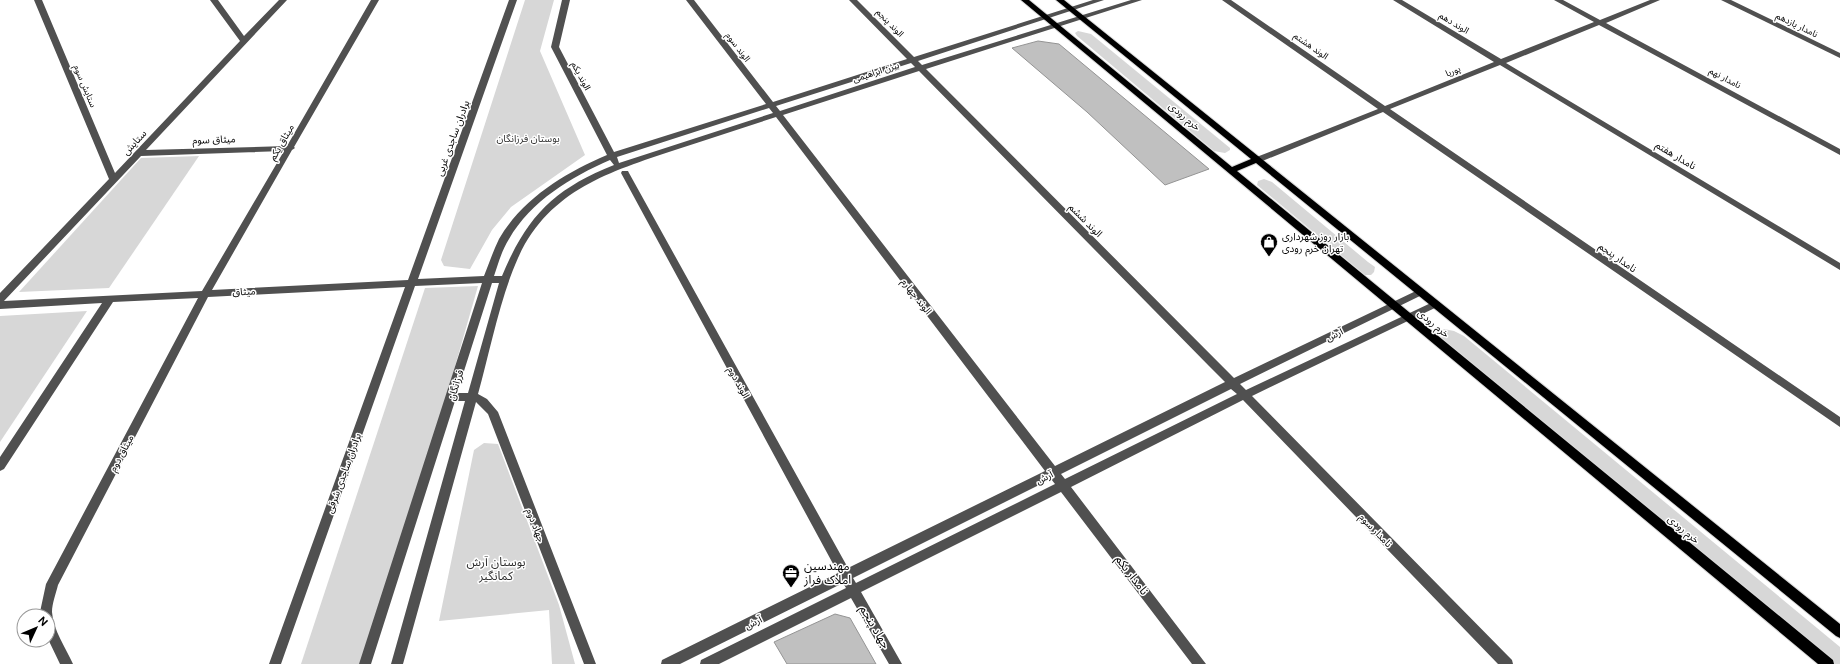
<svg xmlns="http://www.w3.org/2000/svg" width="1840" height="664" font-family="'DM Sans','Noto Sans Arabic',sans-serif">
  <rect width="100%" height="100%" fill="#fff"/>
  <!-- green -->
  <g fill="#d7d7d7">
    <path d="M525,0H554L540,51L585,155L511,207L492,230L470,269L444,266L441,260Z"/>
    <path d="M1078,31L1091,34L1230,148V150L1225,153L1214,151L1077,36L1075,33Z"/>
    <path d="M199,156L109,288L19,292L141,158Z"/>
    <path d="M1264,179L1272,182L1368,262L1375,267L1374,272L1371,275H1365L1257,185L1258,181Z"/>
    <path d="M478,286L380,629L363,664H301L425,288Z"/>
    <path d="M87,311L0,442V316Z"/>
    <path d="M1444,329L1454,331L1464,336L1840,647V664H1834L1443,339L1439,332Z"/>
    <path d="M484,443L498,444L559,605L575,664H552L549,610L439,621L474,450Z"/>
  </g>
  <!-- building -->
  <g fill="#c0c0c0" stroke="#949494">
    <path d="M1038,41L1059,44L1209,169L1165,185L1087,112L1012,48Z"/>
    <path d="M835,614L850,618L876,664H787L774,642Z"/>
  </g>
  <g fill="none" stroke-linecap="round" stroke-linejoin="round">
    <!-- major casing -->
    <g stroke="#dbdbdb" stroke-width="2">
      <path id="major" d="M1021,0H1029L1232,167L1251,159L1056,0H1064L1840,624V638L1836,636L1256,163L1237,171L1833,660L1834,664H1818Z"/>
    </g>
    <!-- minor -->
    <g fill="#505050" fill-rule="evenodd">
      <path d="M34,0H42L115,173L240,41L210,0H218L244,36L279,0H287L146,150L287,146L371,0H379L294,147L295,148L292,150L212,290L408,280L509,0H517L418,279L484,276C489,264 493,251 499,239C523,198 565,173 607,155L551,47L562,0H570L559,47L614,152L766,104L686,0H694L773,102L907,59L849,0H857L914,57L1093,0H1104L918,61L922,65L1131,0H1142L926,69L1234,378L1418,290L1421,289L1426,292L1424,294L1240,384L1246,390L1433,302H1439L1441,304L1439,306L1252,396L1512,660L1513,664H1498L1243,400L1071,487L1206,664H1192L1061,492L861,592L902,664H889L851,598L719,664H700L701,660L846,588L843,583L680,664H661L662,660L838,573L621,173L622,171H628L629,173L848,568L1045,471L776,117C742,128 709,139 675,150C609,172 549,190 518,258C500,298 490,351 478,394L487,399L498,412L596,664H584L488,414L476,402L403,664H391L465,401H455L371,664H359L482,283L415,286L281,664H269L405,287L208,297L58,585C56,593 52,604 52,612C53,630 66,648 73,664H60L48,639V616H41L40,612L46,584L198,298L113,302L4,469L0,471V457L102,303L0,309V293L109,179ZM911,63L915,67L780,111L776,106ZM919,71L1209,366L1225,382L1055,466L783,115ZM769,108L773,113L619,163L617,157ZM284,151L202,291L4,301L141,156ZM610,160L614,165C554,189 527,216 502,276H494C498,264 502,250 509,239C531,201 571,177 610,160ZM492,283H499L468,393H457ZM1231,389L1237,394L1065,479L1061,474ZM1051,479L1055,484L856,583L853,578Z"/>
      <path d="M1222,0H1231L1385,106L1494,62L1393,0H1402L1501,59L1594,22L1554,0H1563L1600,20L1650,0H1660L1606,23L1840,149V155L1599,25L1506,63L1840,263V270L1500,65L1390,109L1840,417V427L1383,112L1260,162H1254V158L1378,109Z"/>
      <path d="M1721,0H1731L1840,53V58Z"/>
    </g>
    <!-- major -->
    <use href="#major" fill="#000" fill-rule="evenodd"/>
  </g>
  <!-- icons -->
  <defs>
    <g id="shop-pin" transform="scale(0.9)"><path d="M0 17L-7.5 6A9.5 9.5 0 1 1 7.5 6Z" fill="#000" stroke="#fff"/><path d="M-5-2.5h2.3a2.7 3.5 0 0 1 5.4 0H5L5.5 6h-11ZM-1.5-2.5h3a1.5 2.3 0 0 0-3 0Z" fill="#fff"/></g>
    <g id="office-pin" transform="scale(0.9)"><path d="M0 17L-7.5 6A9.5 9.5 0 1 1 7.5 6Z" fill="#000" stroke="#fff"/><path d="M-6-3h4V-5.5h4V-3h4V5H-6ZM-1-4.5V-3h2v-1.5ZM-6 0V1H6V0Z" fill="#fff"/></g>
  </defs>
  <g fill-rule="evenodd">
    <use href="#shop-pin" x="1269" y="242"/>
    <use href="#office-pin" x="791" y="573"/>
  </g>
  <g text-anchor="middle" stroke-width="3" stroke-linejoin="round" paint-order="stroke">
    <!-- far-street labels -->
    <g font-size="9" fill="#000" stroke="#fff">
      <text transform="translate(890 23) rotate(46)" y="3">الوند پنجم</text>
      <text transform="translate(1454 23) rotate(31)" y="3">الوند دهم</text>
      <text transform="translate(1797 25) rotate(26)" y="3">نامدار یازدهم</text>
      <text transform="translate(1311 46) rotate(35)" y="3">الوند هشتم</text>
      <text transform="translate(738 47) rotate(53)" y="3">الوند سوم</text>
      <text transform="translate(1453 71) rotate(-22)" y="3">پوریا</text>
      <text transform="translate(876 72) rotate(-18)" y="3">بیژن ابراهیمی</text>
      <text transform="translate(581 76) rotate(62)" y="3">الوند یکم</text>
      <text transform="translate(1725 78) rotate(28)" y="3">نامدار نهم</text>
      <text transform="translate(85 86) rotate(67)" y="3">ستایش سوم</text>
    </g>
    <!-- street labels -->
    <g font-size="10" fill="#000" stroke="#fff">
      <text transform="translate(1185 116) rotate(40)" y="4">خرم رودی</text>
      <text transform="translate(452 138) rotate(-70)" y="4">برادران ساجدی غربی</text>
      <text transform="translate(214 139) rotate(-2)" y="4">میثاق سوم</text>
      <text transform="translate(134 142) rotate(-47)" y="4">ستایش</text>
      <text transform="translate(281 142) rotate(-60)" y="4">میثاق یکم</text>
      <text transform="translate(1676 155) rotate(31)" y="4">نامدار هفتم</text>
      <text transform="translate(1086 220) rotate(45)" y="4">الوند ششم</text>
      <text transform="translate(1618 257) rotate(35)" y="4">نامدار پنجم</text>
      <text transform="translate(244 291) rotate(-3)" y="4">میثاق</text>
      <text transform="translate(917 296) rotate(52)" y="4">الوند چهارم</text>
      <text transform="translate(1434 323) rotate(40)" y="4">خرم رودی</text>
      <text transform="translate(1334 334) rotate(-26)" y="4">آرش</text>
      <text transform="translate(739 382) rotate(61)" y="4">الوند دوم</text>
      <text transform="translate(455 385) rotate(-73)" y="4">فرزانگان</text>
      <text transform="translate(121 453) rotate(-62)" y="4">میثاق دوم</text>
      <text transform="translate(343 473) rotate(-70)" y="4">برادران ساجدی شرقی</text>
      <text transform="translate(1044 477) rotate(-27)" y="4">آرش</text>
      <text transform="translate(536 525) rotate(69)" y="4">جهاد دوم</text>
      <text transform="translate(1684 529) rotate(40)" y="4">خرم رودی</text>
      <text transform="translate(1376 530) rotate(46)" y="4">نامدار سوم</text>
      <text transform="translate(753 622) rotate(-26)" y="4">آرش</text>
    </g>
    <!-- park labels -->
    <g font-size="10" fill="#2e2e2e" stroke="#fff">
      <text x="528" y="142">بوستان فرزانگان</text>
    </g>
    <!-- poi labels -->
    <g font-size="10" fill="#000" stroke="#fff" text-anchor="start">
      <text x="1282" y="240">بازار روز شهرداری<tspan x="1282" dy="12">تهران خرم رودی</tspan></text>
    </g>
    <!-- near-park labels -->
    <g font-size="12" fill="#2e2e2e" stroke="#fff">
      <text x="496" y="566">بوستان آرش<tspan x="496" dy="14">کمانگیر</tspan></text>
    </g>
    <!-- near-poi labels -->
    <g font-size="12" fill="#000" stroke="#fff" text-anchor="start">
      <text x="804" y="570">مهندسین<tspan x="804" dy="14">املاک فراز</tspan></text>
    </g>
    <!-- near-street labels -->
    <g font-size="12" fill="#000" stroke="#fff">
      <text transform="translate(1132 575) rotate(53)" y="4">نامدار یکم</text>
      <text transform="translate(875 627) rotate(60)" y="4">جهاد پنجم</text>
    </g>
  </g>
  <!-- north arrow -->
  <g transform="translate(36 628) rotate(46)"><circle r="19" fill="#ffffff" stroke="#999999"/>
  <path d="M0-3L7 15L0 10L-7 15Z" fill="#000000"/>
  <text y="-6" font-size="11" font-weight="bold" text-anchor="middle" fill="#000000">N</text>
  </g>
</svg>
